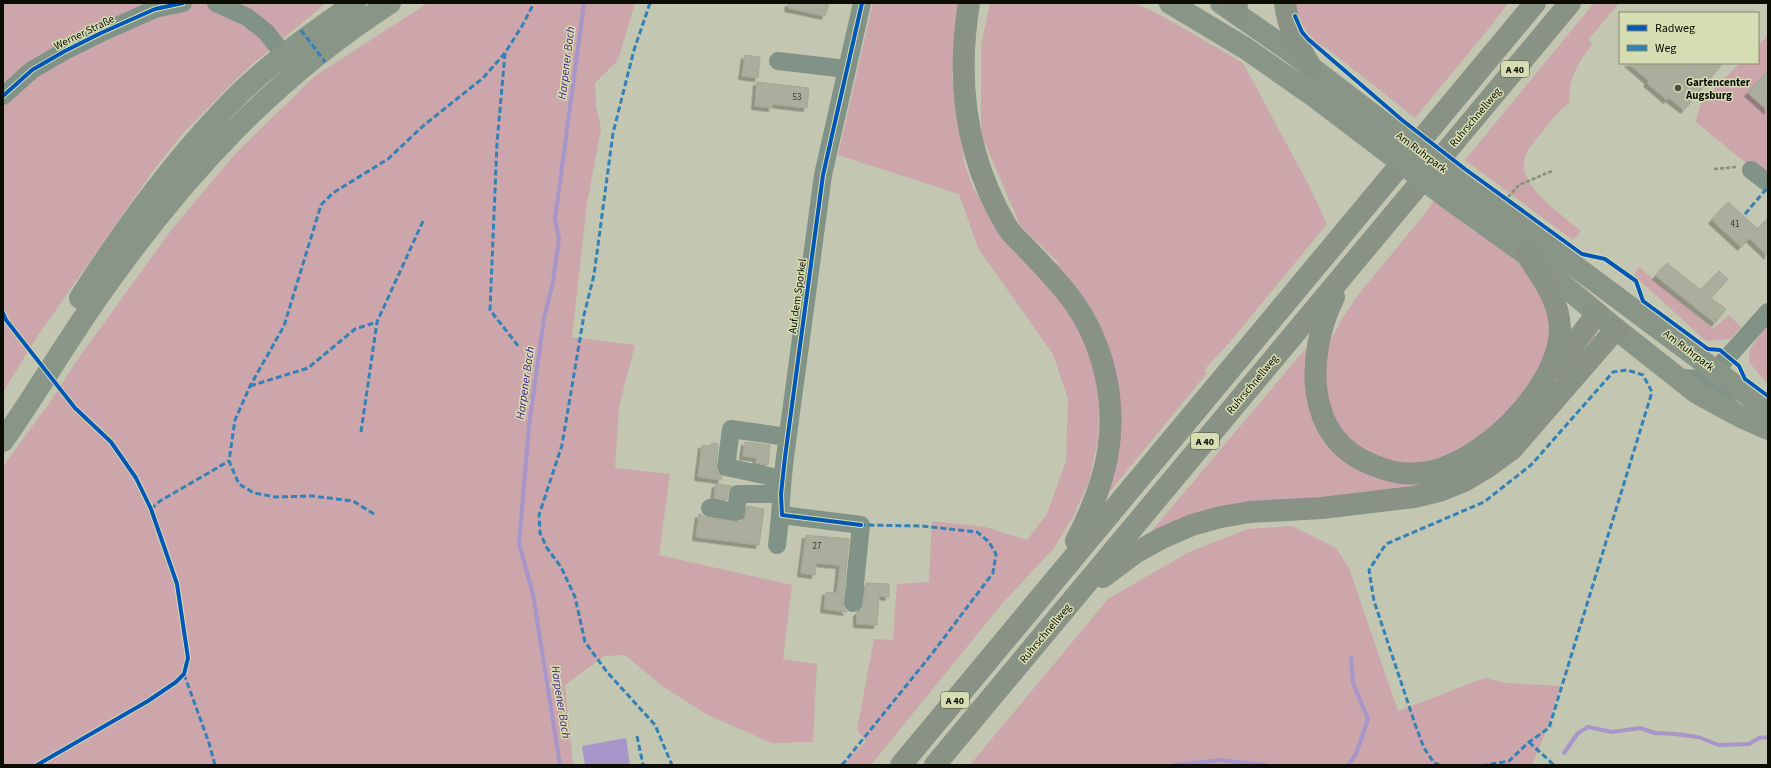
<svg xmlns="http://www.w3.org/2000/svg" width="1771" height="768" font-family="'Source Sans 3',sans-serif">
  <defs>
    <filter id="shadow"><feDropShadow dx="-3.5" dy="3.5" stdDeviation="0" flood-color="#0004"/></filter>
  </defs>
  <rect width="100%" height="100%" fill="#c3c6b0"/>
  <!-- green -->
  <g fill="#cca6ab">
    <path d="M3,3H326L250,66L183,133L153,171L39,334L3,392Z"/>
    <path d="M428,3H635L618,60L595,83L596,106L601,129L587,203L572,337L635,345L619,407L615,468L670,474L659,555L792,585L783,659L817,664L813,742L772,743L708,715L662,686L625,655L604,656L565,685L573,765H3V466L48,405L78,359L172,229L236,153L315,76Z"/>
    <path d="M873,3H959L952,76L964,162L973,188L1004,238L1067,308L1081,335L1095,373L1099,407L1098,440L1089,481L1074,515L1054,548L1001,605L871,765H842L866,741L857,730L874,639L893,640L897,584L929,582L932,521L985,527L1027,540L1047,514L1066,461L1068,399L1053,354L978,248L959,194L838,155Z"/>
    <path d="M990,3H1134L1162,16L1243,63L1308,184L1327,224L1229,343L1204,370L1207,373L1102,501L1118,422L1049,261L1061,265L1020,225L981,134V46Z"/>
    <path d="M1291,3H1508L1490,27L1415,118L1324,46L1321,47C1308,35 1302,27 1297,10H1292Z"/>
    <path d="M1594,3H1619L1588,40L1592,44C1576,67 1570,75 1569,103C1557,112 1549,123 1540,135C1533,143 1524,153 1524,164C1522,189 1564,216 1581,231L1573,240L1465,160Z"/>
    <path d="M1768,35V186L1746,163L1696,122L1701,102L1740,63H1758V46Z"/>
    <path d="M1434,200L1476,233H1481L1522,266L1548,304L1552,341L1537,379L1495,425L1455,454L1405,466L1368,453L1357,446L1340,429L1327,400L1325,363L1330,342L1343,317L1358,295L1427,211Z"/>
    <path d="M1639,267L1713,329L1729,315L1741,327L1730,339L1706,341L1634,275Z"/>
    <path d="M1768,323V384L1749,362V351Z"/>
    <path d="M1592,334L1595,336L1592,340L1510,436L1428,485L1144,540L1312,341L1333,447L1441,474Z"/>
    <path d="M1292,526L1336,548L1349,568L1398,711L1485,678L1506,683L1560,686L1549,724L1532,765H970L1108,599L1189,552L1248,529Z"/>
  </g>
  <!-- water -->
  <path fill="#a696c9" d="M626,738L630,765H585L582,746Z"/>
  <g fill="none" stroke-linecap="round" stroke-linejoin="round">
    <!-- stream -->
    <g stroke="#a696c9" stroke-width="4">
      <path d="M1564,753L1578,733L1588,727L1612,732L1640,728L1655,733L1675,734L1698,737L1719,745L1749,744L1759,738L1768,737"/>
      <path d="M560,765L533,594L519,544L529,426L544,318L553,282L559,239L555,219L584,3"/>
      <path d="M1175,765L1220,760L1265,765"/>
      <path d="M1348,765L1356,754L1368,719L1353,683L1351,658"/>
    </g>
  </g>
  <!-- building -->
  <g fill="#abae9d" stroke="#a4a795" filter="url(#shadow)">
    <path d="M789,3H829L825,16L788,8Z"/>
    <path d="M745,55L760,57L758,78L742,76Z"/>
    <path d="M1628,63H1723L1684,110L1669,98L1667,100L1659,93L1647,83L1649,81Z"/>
    <path d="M1768,71V111L1748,93Z"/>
    <path d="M757,82L809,88L807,108L772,104V108L755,106Z"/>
    <path d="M1728,202L1758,229L1768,218V256L1749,238L1741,247L1712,220Z"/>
    <path d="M1667,263L1701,290L1719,271L1728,279L1711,298L1726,309L1715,323L1656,276Z"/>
    <path d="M745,442L770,445L768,465L756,463L757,458L743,456Z"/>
    <path d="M712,443L718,444L716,466V471L722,476L721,480L698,477L702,445L711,446Z"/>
    <path d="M716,484L732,486L728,492L727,500L714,498Z"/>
    <path d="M747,506L764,509L759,545L696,537L699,514L708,518L740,522L745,518Z"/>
    <path d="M806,535L849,539L843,602L844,608L847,612L824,609L826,592L837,593L840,565L816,563L815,575L801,573Z"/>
    <path d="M866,583L889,584V597L879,596L877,625L857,624V613L861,609L863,604Z"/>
  </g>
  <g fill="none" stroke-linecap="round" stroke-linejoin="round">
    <!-- path -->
    <g stroke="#849082" stroke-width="2.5" stroke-dasharray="4 2" stroke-linecap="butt">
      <path d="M1714,169L1736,167"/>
      <path d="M1508,197L1519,185L1552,171"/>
    </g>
    <!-- minor -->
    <g stroke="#819386" stroke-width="18">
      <path d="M216,3L247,17L266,32L293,66"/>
      <path d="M778,61L846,69"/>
      <path d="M3,96L32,70L65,51L101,33L155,9L183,3"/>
      <path d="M1751,170L1768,183"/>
      <path d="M1716,370C1717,391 1719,397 1734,411"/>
      <path d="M1677,378L1705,379L1716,370L1768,312"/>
      <path d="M782,479L726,467L731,429L787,437"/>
      <path d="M710,508L736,512L738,494H781"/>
      <path d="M782,515L861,525L853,603"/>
      <path d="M777,545C781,516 781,487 785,457L823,175L862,3"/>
    </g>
    <!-- major -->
    <g stroke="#899587" stroke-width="22">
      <path d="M1170,3L1245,48L1315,97L1382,148"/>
      <path d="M1221,3L1287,49L1394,131"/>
      <path d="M1458,179L1768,410"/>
      <path d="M1445,196L1527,255L1616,329L1697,393L1743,418L1768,429"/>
      <path d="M80,298C126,226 176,157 236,97C272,61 314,32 355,3"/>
      <path d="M3,441C38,391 69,337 105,287C185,174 274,78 390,3"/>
    </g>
    <!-- highway -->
    <g stroke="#889385" stroke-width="22">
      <path d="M969,3C956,82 966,158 1007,227C1012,235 1021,242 1027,249C1044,267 1061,284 1075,304C1087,321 1096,341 1102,361C1121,427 1107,481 1076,541"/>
      <path d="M1285,3C1288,28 1298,46 1311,67"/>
      <path d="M1236,13L1237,3"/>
      <path d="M1334,297C1306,354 1303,439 1373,465C1387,471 1405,475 1420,473C1478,469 1561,387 1560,328C1559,300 1542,278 1527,255"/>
      <path d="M1555,368L1597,314"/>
      <path d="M1103,577L1135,553L1162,538L1192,525L1221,517L1250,512L1322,508L1414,497L1439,491L1464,481L1486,468L1512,449L1616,329"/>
      <path d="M901,765L1535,3"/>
      <path d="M935,765L1570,3"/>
    </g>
    <!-- major-bridge -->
    <g stroke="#899587" stroke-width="22">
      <path d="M1394,131L1458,179"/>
      <path d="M1382,148L1445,196"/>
    </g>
    <!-- quiet -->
    <g stroke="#3282b8" stroke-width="3" stroke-dasharray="6 3" stroke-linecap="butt">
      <path d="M650,3L634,50L613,133L594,275L584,315L562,445L539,515L540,533L547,548L561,567L575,597L585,642L607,672L655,725L672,765"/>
      <path d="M301,30L325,62"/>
      <path d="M505,53L497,143L490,310L519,347"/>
      <path d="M1745,214L1768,187"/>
      <path d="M250,386L308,368L355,329L377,322"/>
      <path d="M361,432L377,322L424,219"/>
      <path d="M151,509L160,501L229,461"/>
      <path d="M374,514L353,501L312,496L276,497L254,493L239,484L229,461L235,420L250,386L284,326L321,205L333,193L388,159L423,126L483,78L505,53L522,26L534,3"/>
      <path d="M184,674L209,743L215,765"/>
      <path d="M637,736L643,765"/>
      <path d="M1529,742L1554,765"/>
      <path d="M842,765L931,655L993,573L996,554L989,542L977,532L922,526L861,525"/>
      <path d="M1440,765L1434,763L1424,748L1415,724L1374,601L1369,570L1386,544L1484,502L1531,465L1613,372L1627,370L1643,375L1652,392L1549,728L1529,742L1509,761L1486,765"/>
    </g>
    <!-- cycleway casing -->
    <g stroke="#d6ddb2" stroke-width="6">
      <g id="cycleway">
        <path d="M1295,16L1302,32L1308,39L1402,120L1465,169L1582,254L1605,259L1636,281L1643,301L1708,349L1720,350L1739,366L1745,379L1768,396"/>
        <path d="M3,96L32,70L65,51L101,33L155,9L183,3"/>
        <path d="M3,313L6,320L75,408L111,442L136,478L151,509L177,584L188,658L184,674L176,682L148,701L37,765"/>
        <path d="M861,525L782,515L781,494L785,457L823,175L862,3"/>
      </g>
    </g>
    <!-- cycleway -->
    <use href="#cycleway" stroke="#0057b8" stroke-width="4"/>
  </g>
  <!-- markers -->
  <circle fill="#4b4e3f" stroke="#d6ddb2" stroke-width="1.5" cx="1678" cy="88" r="4"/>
  <g text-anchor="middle" stroke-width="3" stroke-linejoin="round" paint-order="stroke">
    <!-- number labels -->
    <g font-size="9" fill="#35372a">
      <text x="797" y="100">53</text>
      <text x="1735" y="227">41</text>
      <text x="817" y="549">27</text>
    </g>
    <!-- shield labels -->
    <g fill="#d6ddb2" stroke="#484b37" stroke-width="1">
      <rect x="1501" y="61" width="28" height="16" rx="3"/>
      <rect x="1191" y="433" width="28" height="16" rx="3"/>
      <rect x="941" y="692" width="28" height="16" rx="3"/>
    </g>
    <g font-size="10" font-weight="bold" fill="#0b0d02">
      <text x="1515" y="73">A 40</text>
      <text x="1205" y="445">A 40</text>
      <text x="955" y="704">A 40</text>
    </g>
    <!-- street labels -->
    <g font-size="11" fill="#0b0d02" stroke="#d6ddb2">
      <text transform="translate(84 32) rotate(-26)" y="4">Werner Straße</text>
      <text transform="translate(1475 117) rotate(-50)" y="4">Ruhrschnellweg</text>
      <text transform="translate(1422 152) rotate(37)" y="4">Am Ruhrpark</text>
      <text transform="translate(797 296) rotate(-82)" y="4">Auf dem Sporkel</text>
      <text transform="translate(1689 350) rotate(37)" y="4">Am Ruhrpark</text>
      <text transform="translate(1252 384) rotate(-50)" y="4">Ruhrschnellweg</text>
      <text transform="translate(1045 633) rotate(-50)" y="4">Ruhrschnellweg</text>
    </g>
    <!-- poi labels -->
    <g font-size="11" font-weight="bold" fill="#0b0d02" stroke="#d6ddb2" text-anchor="start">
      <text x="1686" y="86">Gartencenter<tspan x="1686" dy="13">Augsburg</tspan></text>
    </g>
    <!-- water labels -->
    <g font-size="12" font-style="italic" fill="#421b7b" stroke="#d6ddb2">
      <text transform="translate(566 63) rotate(-83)" y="4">Harpener Bach</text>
      <text transform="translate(525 383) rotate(-82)" y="4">Harpener Bach</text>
      <text transform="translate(561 702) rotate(81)" y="4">Harpener Bach</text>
    </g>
  </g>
  <!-- border -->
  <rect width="1771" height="768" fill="none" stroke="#0b0d02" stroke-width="8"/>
  <!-- legend -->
  <rect x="1619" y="12" width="140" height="52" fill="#d6ddb2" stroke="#858a6c"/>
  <rect x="1627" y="25" width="20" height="6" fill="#0057b8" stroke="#858a6c"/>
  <text x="1655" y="32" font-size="12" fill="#0b0d02">Radweg</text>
  <rect x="1627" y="45" width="20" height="6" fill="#3282b8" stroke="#858a6c"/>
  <text x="1655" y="52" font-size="12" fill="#0b0d02">Weg</text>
</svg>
